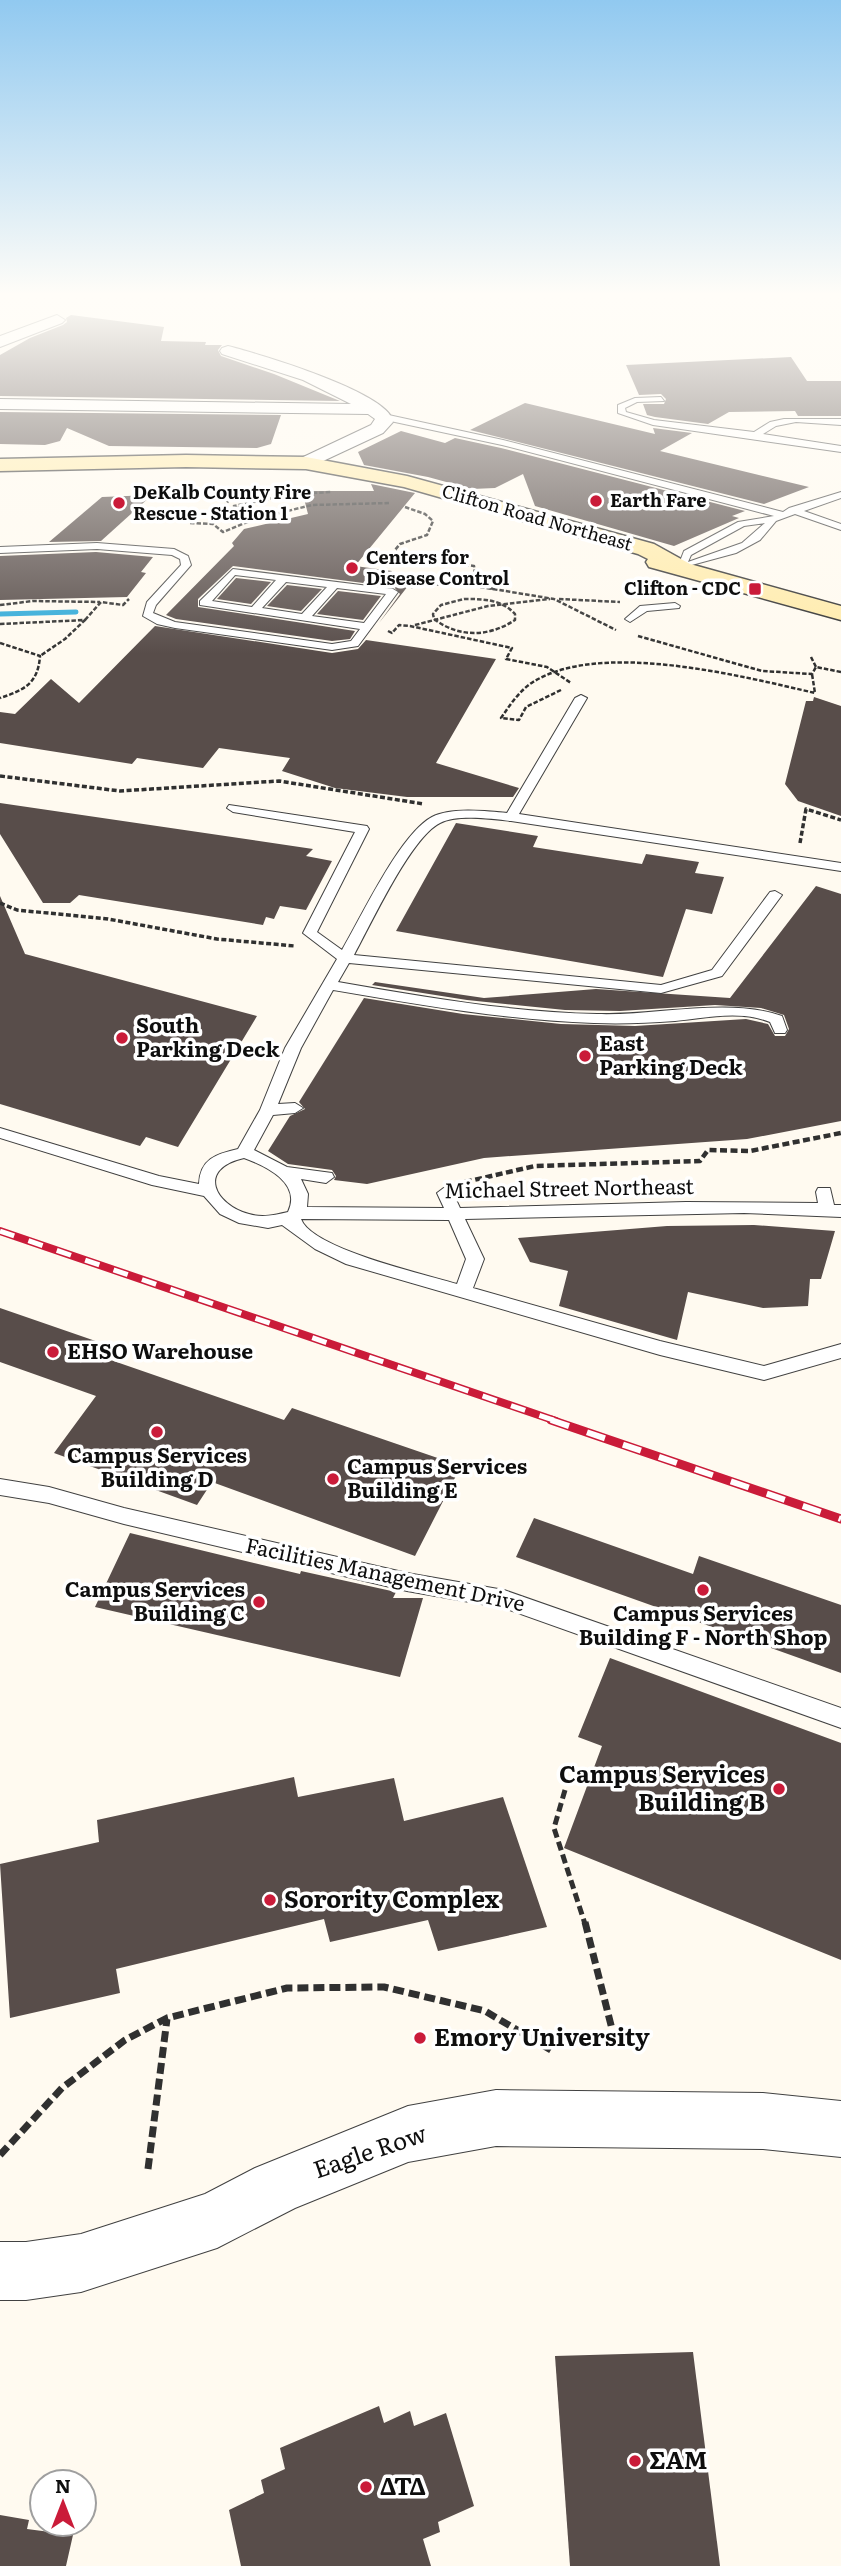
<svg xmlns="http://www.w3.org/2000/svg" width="841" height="2566" font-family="Literata,serif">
  <rect width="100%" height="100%" fill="#fffaf0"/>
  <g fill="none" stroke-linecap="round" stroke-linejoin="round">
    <!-- stream -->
    <path stroke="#31aad8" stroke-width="5" d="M0,614L76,612"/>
  </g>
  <!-- building -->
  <g fill="#584d4a">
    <path d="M71,315L164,327L161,341L206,342L205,345H222L218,350L221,356L274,374L340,401L0,396V355L30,338L63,325L67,322L66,318Z"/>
    <path d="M791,357L807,381H841V416H798L795,411L729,412L708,424L655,417L647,415L643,404H664L666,399L661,394L639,395L626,365Z"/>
    <path d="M525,403L655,434L653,428L692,433L660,451L809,487L764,504L470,430Z"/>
    <path d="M0,412L281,415L271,444L257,448L109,446L67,428L60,441L45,445L0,444Z"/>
    <path d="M401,431L445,443L455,438L501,448L745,511L732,516L739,518L674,546L535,506L523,474L495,488L472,489L428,477L364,465L358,452Z"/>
    <path d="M371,484L415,493L355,566L392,571L383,582L408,586L379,623L400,594L394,587L233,566L198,599V607L355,631L350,639L332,641L176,619L166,615L234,546L232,543L244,529L308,514L302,491H374Z"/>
    <path d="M152,495L101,541L49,542L102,497Z"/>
    <path d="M96,552L153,557L141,572L146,573L127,597L0,600V556Z"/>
    <path d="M236,578L271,582L251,604L217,599Z"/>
    <path d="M287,585L322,589L301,611L267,606Z"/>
    <path d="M338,591L381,596L363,620L317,614Z"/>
    <path d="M155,626L332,653L358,649L366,640L496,659L436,763L519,788L513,797H407L335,788L282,771L290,758L219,748L203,768L137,758L132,764L0,743V712L15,714L51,679L79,703Z"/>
    <path d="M814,697L841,706V816L798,801L785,784L806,701H813Z"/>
    <path d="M0,803L313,849L306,856L332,861L306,910L280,906L274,919L266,917L263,925L79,895L70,903H43L0,834Z"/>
    <path d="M456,823L538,836L533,847L642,864L646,854L699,862L695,873L724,877L712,914L686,909L663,977L396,931Z"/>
    <path d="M816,886L841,894V1121L747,1139L484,1158L367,1184L334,1180L336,1176L332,1170L288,1164L268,1151L290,1116L305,1109L299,1102L364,998L463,1014L561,1024L635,1026L746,1019L768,1024L775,1036H785L789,1029L784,1015L761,1008L715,1005L620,1011L565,1010L467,1000L372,985L375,982L484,998L596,989L730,998Z"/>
    <path d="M0,896L25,954L257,1016L178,1147L146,1137L140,1146L0,1104Z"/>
    <path d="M754,1225L835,1231L821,1279H810L808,1306L763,1308L688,1292L677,1340L559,1306L568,1271L530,1262L518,1238L667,1226Z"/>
    <path d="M0,1308L110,1346L102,1357L284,1420L292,1408L461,1466L415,1556L212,1482L197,1505L54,1453L96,1396L0,1362Z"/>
    <path d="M534,1518L693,1574L699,1556L841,1605V1673L516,1557Z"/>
    <path d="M130,1533L300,1574L301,1571L396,1592L393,1598H423L400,1677L95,1607Z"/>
    <path d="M610,1658L841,1743V1960L564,1848L602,1746L578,1737Z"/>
    <path d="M294,1777L298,1797L394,1778L404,1821L503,1797L547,1927L438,1951L428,1920L330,1942L324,1919L116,1969L120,1993L10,2018L0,1864L99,1842L97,1820Z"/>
    <path d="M693,2352L720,2566H570L555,2356Z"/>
    <path d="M379,2406L384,2423L410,2411L414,2426L446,2413L474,2506L438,2522L440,2532L423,2539L431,2566H241L229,2510L264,2493L261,2480L285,2469L280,2448Z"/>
    <path d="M0,2515L29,2520L27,2529L73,2535L66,2566H0Z"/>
  </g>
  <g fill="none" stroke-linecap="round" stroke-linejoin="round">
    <!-- lane casing -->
    <g stroke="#414141" stroke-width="2">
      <g id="lane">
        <path d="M661,397L664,401L637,402L625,408L626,412L654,420L754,432L770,422L784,419H841V425L796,422L776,426L763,434L841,446V452L653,425L618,413V405L635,398Z"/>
        <path d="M384,414L503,440L783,512L789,508L841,492V498L804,511L841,524V530L795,514L776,521L760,540L736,553L677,569L684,551L738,522L774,516L502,445L381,419ZM765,523L742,543L688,562L691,555L744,526Z"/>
        <path d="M97,543L174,549L188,556L191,565L156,605L153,613L175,622L332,644L351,641L360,629L200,605V601L233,569L393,589L398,592L358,646L332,650L175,628L157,624L143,616L147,602L181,565L180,559L172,555L97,549L0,553V547ZM235,575L276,580L252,607L212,601ZM286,582L327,587L302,614L262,608ZM337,588L386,594L364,623L312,616Z"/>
        <path d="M675,603L680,606L679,608L647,611L630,622L625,619L640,606Z"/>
        <path d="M581,695L587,698L519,814L841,863V871L511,821C492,819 458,814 440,823C411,837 371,924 354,955L661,985L712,970L770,892L775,891L782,895L722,976L661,993L349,963L338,982C424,997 510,1012 597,1014C656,1016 728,997 782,1016L787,1030L785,1033H775L770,1022C739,1010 707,1018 675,1021C648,1023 621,1024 594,1023C506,1020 420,1005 333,990L301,1048L278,1104L295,1103L303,1108L295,1113L273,1115L254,1150L287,1167L332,1173L334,1177L326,1183L301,1179L308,1194L307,1207L444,1208L437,1193L445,1187L451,1189L460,1208L686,1202L818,1203L816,1192L818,1188H830L834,1205H841V1217L744,1213L465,1219L484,1259L473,1288L660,1341L764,1366L841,1344V1358L764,1380L660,1355L346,1264L315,1249L282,1225L268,1228L239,1223L220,1214L204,1196L152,1185L0,1138V1128L159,1176L199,1184C200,1159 216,1154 238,1149L260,1110L285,1048L337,959L303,933L355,832L233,812L227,808L229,805L367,826L369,829L317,932L342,950C362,916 400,834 432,817C450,807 487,811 507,813L575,698ZM244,1158C266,1166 302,1183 288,1212C275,1215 262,1218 249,1214C215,1205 196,1169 244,1158ZM301,1219L449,1220L466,1259L457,1284C424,1274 312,1249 301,1219Z"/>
        <path d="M0,1479L49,1487L124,1508L407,1573L504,1590L841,1708V1728L504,1608L407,1591L124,1524L49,1503L0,1495Z"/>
      </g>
    </g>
    <!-- street casing -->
    <g stroke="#414141" stroke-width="2">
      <g id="street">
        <path d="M57,315L65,320L62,323L0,347V336Z"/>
        <path d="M228,346C256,353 391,393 393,422L383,433L306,469L299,467L297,463L299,459L371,425L375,419L368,414L0,409V399L351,404L303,380L222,354L220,351L222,348Z"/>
        <path d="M496,2090L763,2093L841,2101V2157L763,2149L496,2146L408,2162L295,2208L217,2248L81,2292L26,2300H0V2242H26L81,2234L205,2194L255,2168L408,2106Z"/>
      </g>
    </g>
    <!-- secondary casing -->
    <g stroke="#303030" stroke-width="3">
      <path id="secondary" d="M186,455L306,457L407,476L654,544L690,564L841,606V620L649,567L646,562L648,559L638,554L404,487L306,469L186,467L0,471V459Z"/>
    </g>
    <!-- path-far4 -->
    <g stroke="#303030" stroke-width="2.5" stroke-dasharray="4.5 2" stroke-linecap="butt">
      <path d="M259,486L232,496L220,512L251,521L265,517"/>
      <path d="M275,487L294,494L332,492"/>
      <path d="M294,494L234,506L267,516L312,505L390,503"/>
      <path d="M405,507L425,514L433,521L427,535L400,544L395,550L399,555L474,566L476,581L493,589L452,583L411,587"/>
      <path d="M190,523L213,524L223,532L250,521"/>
      <path d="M493,589L554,599L616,630"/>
      <path d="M464,599C483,599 501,599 515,614V620C489,637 459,638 434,619L433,614L441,605Z"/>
      <path d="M559,599L620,602"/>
      <path d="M0,605L33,601L100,602"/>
      <path d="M85,620L101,602L123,605L129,599"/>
      <path d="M0,624L85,620L65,639L40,656"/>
      <path d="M415,625L488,606L550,599"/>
      <path d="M388,631L392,633L399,625L410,626L512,648L506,659L547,667L571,683"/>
      <path d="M638,636L762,671L812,674L816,667L841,672"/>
      <path d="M0,643L40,656C38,684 24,690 0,698"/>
      <path d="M811,657L816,667"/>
      <path d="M561,690L526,707L519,720L501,718C510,705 519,691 533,682C601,640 741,676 815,693L812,674"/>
    </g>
    <!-- path-far3 -->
    <g stroke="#303030" stroke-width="3.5" stroke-dasharray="5 2.5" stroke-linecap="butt">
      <path d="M0,776L120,791L279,781L424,804"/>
      <path d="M800,843L806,809L841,820"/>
      <path d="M0,903L17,910L108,919L217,939L295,946"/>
    </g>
    <!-- path-far2 -->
    <path stroke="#303030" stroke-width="4.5" stroke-dasharray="7 3.5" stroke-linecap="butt" d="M465,1182L535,1166L700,1161L708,1150L750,1151L841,1133"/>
    <!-- path-far1 -->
    <path stroke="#303030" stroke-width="5" stroke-dasharray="9 4.5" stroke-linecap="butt" d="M565,1790L554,1828L585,1924"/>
    <!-- path -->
    <g stroke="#303030" stroke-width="7" stroke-dasharray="11 5" stroke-linecap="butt">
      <path d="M585,1922L616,2045"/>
      <path d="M0,2155L62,2088L125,2040L167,2018L287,1988L384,1987L485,2011L551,2050"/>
      <path d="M148,2169L167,2019"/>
    </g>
    <!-- lane -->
    <use href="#lane" fill="#fff" fill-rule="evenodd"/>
    <!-- street -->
    <use href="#street" fill="#fff" fill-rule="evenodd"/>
    <!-- secondary -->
    <use href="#secondary" fill="#ffebab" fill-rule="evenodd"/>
    <!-- rail-far1 casing -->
    <g stroke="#ca1b39" stroke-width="8">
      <path id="rail-far1" d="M0,1231L556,1421"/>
    </g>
    <!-- rail casing -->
    <g stroke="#ca1b39" stroke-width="9">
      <path id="rail" d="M551,1420L841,1519"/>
    </g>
    <!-- rail-far1 -->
    <use href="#rail-far1" stroke="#fff" stroke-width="5" stroke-dasharray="15" stroke-linecap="butt"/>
    <!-- rail -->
    <use href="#rail" stroke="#fff" stroke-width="6" stroke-dasharray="19" stroke-linecap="butt"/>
  </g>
  <!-- sky -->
  <linearGradient id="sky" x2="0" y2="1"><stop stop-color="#91c9f0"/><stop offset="0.45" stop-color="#fffdf8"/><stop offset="1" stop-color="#fffdf8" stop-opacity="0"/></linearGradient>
  <rect width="841" height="654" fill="url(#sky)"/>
  <!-- markers -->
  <g fill="#ca1b39" stroke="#fff" stroke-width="2.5">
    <circle cx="596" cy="501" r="7"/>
    <circle cx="119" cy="503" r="7"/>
    <circle cx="352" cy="568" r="7"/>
    <rect x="748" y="582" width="14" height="14" rx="3.5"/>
    <circle cx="122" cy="1038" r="7"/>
    <circle cx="585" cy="1056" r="7"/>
    <circle cx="53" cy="1352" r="7"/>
    <circle cx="157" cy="1432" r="7"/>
    <circle cx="333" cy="1479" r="7"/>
    <circle cx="703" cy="1590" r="7"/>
    <circle cx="259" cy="1602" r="7"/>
    <circle cx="779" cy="1789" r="7"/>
    <circle cx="270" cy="1900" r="7"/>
    <circle cx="420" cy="2038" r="7"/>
    <circle cx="635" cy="2461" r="7"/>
    <circle cx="366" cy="2487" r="7"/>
  </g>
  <g text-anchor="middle" stroke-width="7" stroke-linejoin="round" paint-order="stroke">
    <!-- far-poi labels -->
    <g font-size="18" font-weight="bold" fill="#0e0e0e" stroke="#fff" text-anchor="start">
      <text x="133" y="499">DeKalb County Fire<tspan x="133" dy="21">Rescue - Station 1</tspan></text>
      <text x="610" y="507">Earth Fare</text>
      <text x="366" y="564">Centers for<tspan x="366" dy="21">Disease Control</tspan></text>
      <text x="741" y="595" text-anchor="end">Clifton - CDC</text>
    </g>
    <!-- far-street labels -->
    <g font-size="18" fill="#0e0e0e" stroke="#fff">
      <text transform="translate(537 518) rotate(16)" y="6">Clifton Road Northeast</text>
    </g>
    <!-- poi labels -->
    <g font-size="21" font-weight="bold" fill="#0e0e0e" stroke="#fff" text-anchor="start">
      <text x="136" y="1033">South<tspan x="136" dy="24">Parking Deck</tspan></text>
      <text x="599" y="1051">East<tspan x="599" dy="24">Parking Deck</tspan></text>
      <text x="67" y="1359">EHSO Warehouse</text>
      <text x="157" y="1463" text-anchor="middle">Campus Services<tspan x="157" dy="24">Building D</tspan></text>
      <text x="347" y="1474">Campus Services<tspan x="347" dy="24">Building E</tspan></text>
      <text x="245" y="1597" text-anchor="end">Campus Services<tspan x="245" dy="24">Building C</tspan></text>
      <text x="703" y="1621" text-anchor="middle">Campus Services<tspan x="703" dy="24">Building F - North Shop</tspan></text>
    </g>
    <!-- street labels -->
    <g font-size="21" fill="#0e0e0e" stroke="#fff">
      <text transform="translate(569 1189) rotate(-1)" y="7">Michael Street Northeast</text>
      <text transform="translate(385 1575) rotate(12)" y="7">Facilities Management Drive</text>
    </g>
    <!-- near-poi labels -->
    <g font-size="24" font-weight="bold" fill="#0e0e0e" stroke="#fff" text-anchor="start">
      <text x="765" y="1783" text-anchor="end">Campus Services<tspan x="765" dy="28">Building B</tspan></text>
      <text x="284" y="1908">Sorority Complex</text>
      <text x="434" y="2046">Emory University</text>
      <text x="649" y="2469">ΣAM</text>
      <text x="380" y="2495">ΔΤΔ</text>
    </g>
    <!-- near-street labels -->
    <g font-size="24" fill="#0e0e0e" stroke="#fff">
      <text transform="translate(370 2152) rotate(-19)" y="8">Eagle Row</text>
    </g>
  </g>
  <!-- north arrow -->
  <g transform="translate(63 2503)"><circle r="33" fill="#ffffff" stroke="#9f9f9f" stroke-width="2"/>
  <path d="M0-5L12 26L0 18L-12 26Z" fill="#ca1b39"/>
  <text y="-10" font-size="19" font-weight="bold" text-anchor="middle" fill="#0e0e0e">N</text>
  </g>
</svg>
